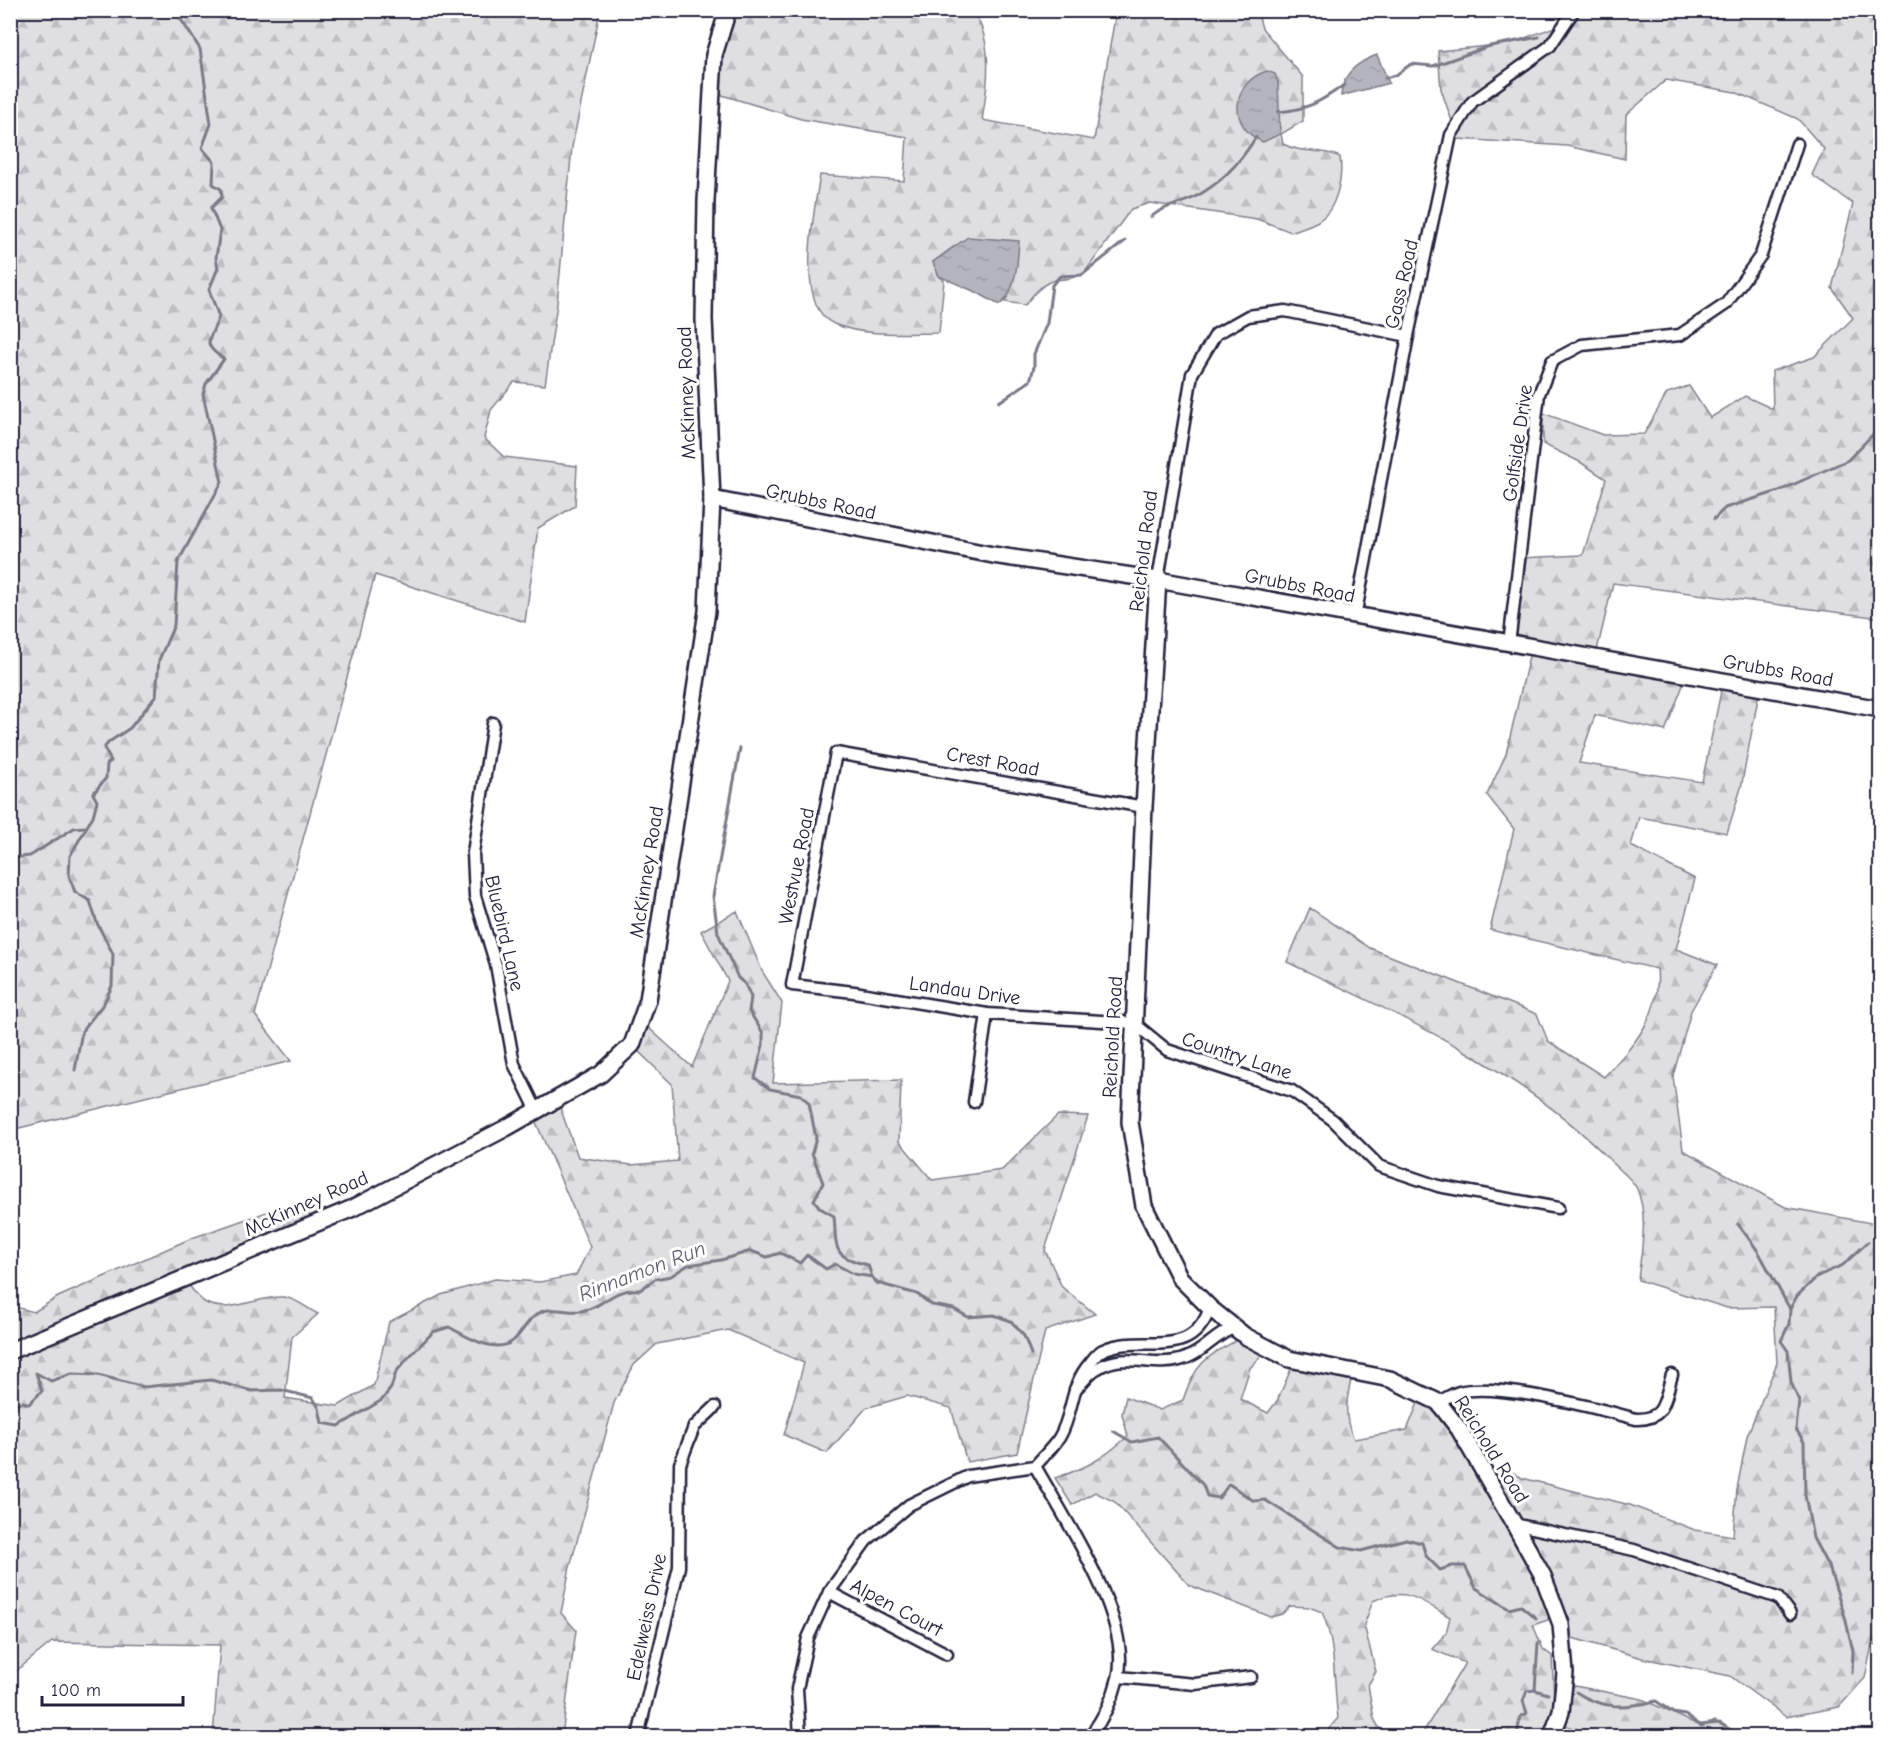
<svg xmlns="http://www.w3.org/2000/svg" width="1891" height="1747" font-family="'Comic Neue',sans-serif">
  <defs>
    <pattern id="forest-firs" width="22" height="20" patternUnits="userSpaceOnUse" patternTransform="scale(1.5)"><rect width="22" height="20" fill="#dfdfe2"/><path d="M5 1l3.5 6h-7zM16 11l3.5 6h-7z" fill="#bfbfc3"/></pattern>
    <pattern id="water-ripples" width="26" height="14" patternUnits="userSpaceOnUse" patternTransform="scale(1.5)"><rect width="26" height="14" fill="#b4b4bc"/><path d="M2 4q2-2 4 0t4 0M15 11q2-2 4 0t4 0" fill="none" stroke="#9a9aa2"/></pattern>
  </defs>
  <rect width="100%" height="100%" fill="#fff"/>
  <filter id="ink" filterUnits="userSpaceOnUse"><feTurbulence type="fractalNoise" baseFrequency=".0167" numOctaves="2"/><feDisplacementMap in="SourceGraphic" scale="12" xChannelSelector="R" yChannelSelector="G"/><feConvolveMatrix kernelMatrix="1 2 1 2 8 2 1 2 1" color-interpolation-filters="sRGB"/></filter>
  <g filter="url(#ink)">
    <!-- forest -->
    <g fill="url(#forest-firs)" stroke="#80808e" stroke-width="1.5">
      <path d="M11,10L600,11L572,147L557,304L545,385L514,382L491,410L484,438L504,457L577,466L575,506L538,528L525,622L375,575L255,1015L291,1061L11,1130Z"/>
      <path d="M728,11H973C994,42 988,85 982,120L1094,140L1116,11H1257L1262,28L1303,77V121L1281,134L1283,144C1304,155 1320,147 1340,157C1343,177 1337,210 1318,221C1310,226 1300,228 1291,232L1257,219L1150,203L1131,209L1085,272C1071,282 1061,277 1049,282C1039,287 1031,297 1025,305L1005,302L1009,293L956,245L933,262L939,276L944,280L939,333C906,333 865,337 834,324C793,306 815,208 820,175L904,181L907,137L801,119L712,92Z"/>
      <path d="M1581,11H1880V618L1613,583L1595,659L1687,675L1665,731L1595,715L1579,763L1702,782L1723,682L1760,688L1741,788L1727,833L1639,817L1631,846L1695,879L1676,949L1717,965L1691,1011L1673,1076L1683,1150L1785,1207L1876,1224L1880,1211V1646L1872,1645L1865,1678L1839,1707L1786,1717L1730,1676L1642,1658L1562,1635L1549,1613L1548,1620L1533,1625L1543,1649L1552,1656L1554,1702L1550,1717L1557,1721L1564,1684L1642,1699L1702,1727L1715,1721L1739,1736H1588L1558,1721L1552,1736H1421L1465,1663L1432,1649L1446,1633L1450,1617C1421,1601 1406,1585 1373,1601L1364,1625L1376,1672L1368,1685L1374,1719L1384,1736H1323L1338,1718C1333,1682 1337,1646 1322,1612L1309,1607L1290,1606L1282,1614L1271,1617L1189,1585L1115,1502L1095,1492L1072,1505L1055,1478C1087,1468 1104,1458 1128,1436L1122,1414L1126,1397L1160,1410L1183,1400C1196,1359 1210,1355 1245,1336L1269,1348L1250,1368L1240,1399L1268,1413L1277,1401L1295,1360L1353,1372C1347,1395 1342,1417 1354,1439L1407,1430L1422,1393L1486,1474L1502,1466L1522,1478L1630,1505L1695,1530L1733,1536L1737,1489L1747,1436L1777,1363L1774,1307L1727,1308L1638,1280C1641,1250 1649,1218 1637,1189C1633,1179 1617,1168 1609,1159C1521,1069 1401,1016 1287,962L1310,908L1370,948L1537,1014L1548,1041L1604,1077C1634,1045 1662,1015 1657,969L1490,930L1514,829L1487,795L1506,754L1531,648L1509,644L1520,558L1583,555L1606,479L1580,462L1543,444V413L1603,435L1644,434L1667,393L1689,386L1710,418L1745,396L1773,409L1772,371L1814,357L1853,318L1832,288L1853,204L1812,175L1824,149L1798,119L1735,92L1666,80L1626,115L1625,159L1567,146L1458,139L1441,89L1438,51L1508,44L1577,19Z"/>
      <path d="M737,911L762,971L782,1003L773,1083L901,1080L899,1141L932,1180L1002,1170L1058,1115L1088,1116L1045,1250L1062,1287L1095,1314L1045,1331L1017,1453L967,1462L951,1408L907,1396L866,1408L827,1453L784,1435L804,1363L728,1330L657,1344L634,1365L614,1403L570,1567L561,1613L576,1630L562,1736H213L220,1645L52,1642L11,1675V1351L184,1279C190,1286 198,1299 206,1303C231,1315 259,1295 284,1297C295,1298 308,1309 318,1314L292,1337L285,1398L338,1406L374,1385L389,1322L441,1295L495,1279L540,1282L576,1275L590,1247L532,1113L557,1099L578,1157L631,1165L678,1161L672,1084L632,1045L641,1021L692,1067L728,981L701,931Z"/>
      <path d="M314,1209L323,1214L11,1345V1306L34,1312L58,1297L192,1238L267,1212Z"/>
    </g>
    <!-- water -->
    <g fill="url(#water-ripples)" stroke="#7a7a88" stroke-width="1.5">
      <path d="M1377,55L1389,83L1341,96C1342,74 1357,62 1377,55Z"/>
      <path d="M1267,71L1275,74L1278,82L1280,134L1263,142C1227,127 1231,82 1267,71Z"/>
      <path d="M968,237L1019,241C1018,259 1016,295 999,305L978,293L939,276L933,262Z"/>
    </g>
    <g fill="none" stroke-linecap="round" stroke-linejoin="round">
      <!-- stream -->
      <g stroke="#7a7a88" stroke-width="3">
        <path d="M1385,78L1396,75L1411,64L1433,66L1490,46L1539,37"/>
        <path d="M1278,112C1308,109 1319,103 1344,85"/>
        <path d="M1151,217C1163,206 1179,205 1193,198C1221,184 1240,163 1256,137"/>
        <path d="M999,402L1030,381L1034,367V354L1047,323L1052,285L1060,276L1082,275L1125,241"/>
        <path d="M1714,519L1725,508L1779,491L1848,460L1880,427"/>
        <path d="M740,748L713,896L718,933L738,978L745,984L751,997L749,1011L763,1033V1045L755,1078L770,1089L801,1095L809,1103L816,1138L812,1153L823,1183L814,1200L820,1208L834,1216C837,1250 831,1256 868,1265L872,1277"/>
        <path d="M10,858L30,856L74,828L84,827"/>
        <path d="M75,1070L82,1031L104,1003L112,986L113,954L97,923L90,901L75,892L69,876L70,856L93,816L97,801L93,794L106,778L107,764L111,761L104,748L109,742L130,728L156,696L159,660L174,625L178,562L222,482L203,394L206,384L224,359C200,344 210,340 219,317L209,290L218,268L216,258L220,230L211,208L222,197L221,189L213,184L214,162L202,148L211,124L200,49L175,10"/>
        <path d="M1738,1224L1758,1251L1790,1309"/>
        <path d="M10,1405L23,1402L29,1404L42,1391L36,1373L51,1381L72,1374L98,1375L144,1387L211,1380L252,1391L281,1390L313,1398L319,1408L322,1423L339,1426L382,1400L391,1388L396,1372L408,1358L433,1332L449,1327C466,1336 496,1356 514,1340C524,1330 529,1317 543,1311C556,1307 568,1313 581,1311C604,1308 612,1287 640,1290L655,1279L671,1276L688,1265L721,1260L751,1251L767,1257L780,1253L800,1263L807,1255L826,1269L835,1264L854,1274L872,1277L877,1283L917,1294L932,1305L954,1309L968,1317L994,1315L1011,1321L1024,1336L1031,1354"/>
        <path d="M1113,1431L1132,1442L1158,1437L1203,1485L1207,1496L1219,1498L1229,1484L1254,1501L1265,1500L1340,1547L1361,1551L1406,1539L1422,1543L1426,1556L1440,1570L1452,1566H1465L1476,1588L1509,1609L1521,1606L1536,1618"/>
        <path d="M1852,1673L1853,1651L1845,1617L1830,1570L1813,1538L1805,1495L1804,1442L1796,1429L1799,1401L1791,1382L1788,1351L1781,1341L1789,1324L1790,1309L1797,1296L1818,1276L1843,1265L1868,1242"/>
        <path d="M1535,1690L1538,1643"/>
        <path d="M1576,1692C1603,1710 1626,1708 1656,1701L1673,1713L1685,1715L1700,1725L1720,1723L1740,1736"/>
        <path d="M1517,1736L1520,1717L1527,1713L1523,1701L1527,1691L1535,1690L1548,1694"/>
        <path d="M1782,1736L1797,1729L1811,1736"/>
      </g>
      <!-- street casing -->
      <g stroke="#22223b" stroke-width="15">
        <g id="street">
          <path d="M1158,580L1192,374L1216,334L1248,316L1285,311L1408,336"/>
          <path d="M1355,617L1408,336L1451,135L1472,102L1550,46L1574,10"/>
          <path d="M1509,644L1539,394L1552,361L1582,345L1680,335L1726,304L1761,255L1797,144"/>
          <path d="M493,723L473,853L475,896L496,965L514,1064L537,1111"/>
          <path d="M1144,807L836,753L792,985L854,992L987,1014L1134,1023L1167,1050L1292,1091L1333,1120L1379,1166L1438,1186L1558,1208"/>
          <path d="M974,1102L987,1014"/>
          <path d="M1075,1389C1083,1383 1089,1372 1098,1368C1126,1351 1152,1368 1180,1360C1201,1355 1214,1335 1235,1327"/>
          <path d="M1438,1402C1445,1399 1452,1394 1459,1392C1496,1382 1597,1408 1636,1419C1666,1420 1664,1400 1672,1375"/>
          <path d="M1035,1466C1064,1518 1133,1619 1118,1678C1113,1699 1102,1720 1090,1736"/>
          <path d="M1514,1524L1634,1550L1778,1598L1790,1614"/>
          <path d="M829,1592L947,1654"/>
          <path d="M1119,1677L1195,1684L1251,1677"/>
          <path d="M638,1736L679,1567L680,1464L694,1427L715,1407"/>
          <path d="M800,1736L797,1689L808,1638L829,1592L866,1541L909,1505L968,1476L1035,1466C1043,1457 1052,1448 1059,1438C1074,1413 1069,1387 1090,1363C1094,1358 1098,1352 1103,1350C1143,1332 1190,1364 1210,1308"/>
        </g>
      </g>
      <!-- secondary casing -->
      <g stroke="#22223b" stroke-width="20">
        <g id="secondary">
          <path d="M712,499L993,555L1158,580L1880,709"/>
          <path d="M1158,580L1144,807L1130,1122L1144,1206L1180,1278L1210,1308L1245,1336L1289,1359L1390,1379L1438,1402L1459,1429L1514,1524L1543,1576L1561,1624L1565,1673L1561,1712L1552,1736"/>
          <path d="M10,1351L353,1208L506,1128L601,1074L632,1045L648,1000L707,611L712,499L704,319L706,201L714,55L728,10"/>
        </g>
      </g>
      <!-- street -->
      <use href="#street" stroke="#fff" stroke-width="10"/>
      <!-- secondary -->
      <use href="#secondary" stroke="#fff" stroke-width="15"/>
    </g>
  </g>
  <g text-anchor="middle" stroke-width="6" stroke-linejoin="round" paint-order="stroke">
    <!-- street labels -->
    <g font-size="20" fill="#22223b" stroke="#fff">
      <text transform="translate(1401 284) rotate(-77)" y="7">Gass Road</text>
      <text transform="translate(686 393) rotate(-92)" y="7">McKinney Road</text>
      <text transform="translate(1517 443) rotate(-82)" y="7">Golfside Drive</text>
      <text transform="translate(821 501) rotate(12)" y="7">Grubbs Road</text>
      <text transform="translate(1143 551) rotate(-83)" y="7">Reichold Road</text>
      <text transform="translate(1300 585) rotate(11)" y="7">Grubbs Road</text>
      <text transform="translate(1778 670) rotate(10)" y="7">Grubbs Road</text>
      <text transform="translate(993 761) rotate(10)" y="7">Crest Road</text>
      <text transform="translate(796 866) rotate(-79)" y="7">Westvue Road</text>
      <text transform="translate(646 872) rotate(-81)" y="7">McKinney Road</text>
      <text transform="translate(505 933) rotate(77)" y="7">Bluebird Lane</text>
      <text transform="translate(965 990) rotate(8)" y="7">Landau Drive</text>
      <text transform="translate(1112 1037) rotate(-87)" y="7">Reichold Road</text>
      <text transform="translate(1237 1055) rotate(18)" y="7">Country Lane</text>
      <text transform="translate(306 1203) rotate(-24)" y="7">McKinney Road</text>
      <text transform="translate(1492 1449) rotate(58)" y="7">Reichold Road</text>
      <text transform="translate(897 1607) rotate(28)" y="7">Alpen Court</text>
      <text transform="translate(646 1617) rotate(-78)" y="7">Edelweiss Drive</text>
    </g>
    <!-- water labels -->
    <g font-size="21" font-style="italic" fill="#5c5c6f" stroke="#fff">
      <text transform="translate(642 1271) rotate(-21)" y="7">Rinnamon Run</text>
    </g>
  </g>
  <!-- margin -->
  <rect width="1891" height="1747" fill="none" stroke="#fff" stroke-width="36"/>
  <rect x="18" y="18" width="1855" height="1711" fill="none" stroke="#22223b" stroke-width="2" filter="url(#ink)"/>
  <!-- scale -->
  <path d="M42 1696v9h141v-9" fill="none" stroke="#22223b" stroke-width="3"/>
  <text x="51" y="1696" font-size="18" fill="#22223b" stroke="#ffffff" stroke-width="4.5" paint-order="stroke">100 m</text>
</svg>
